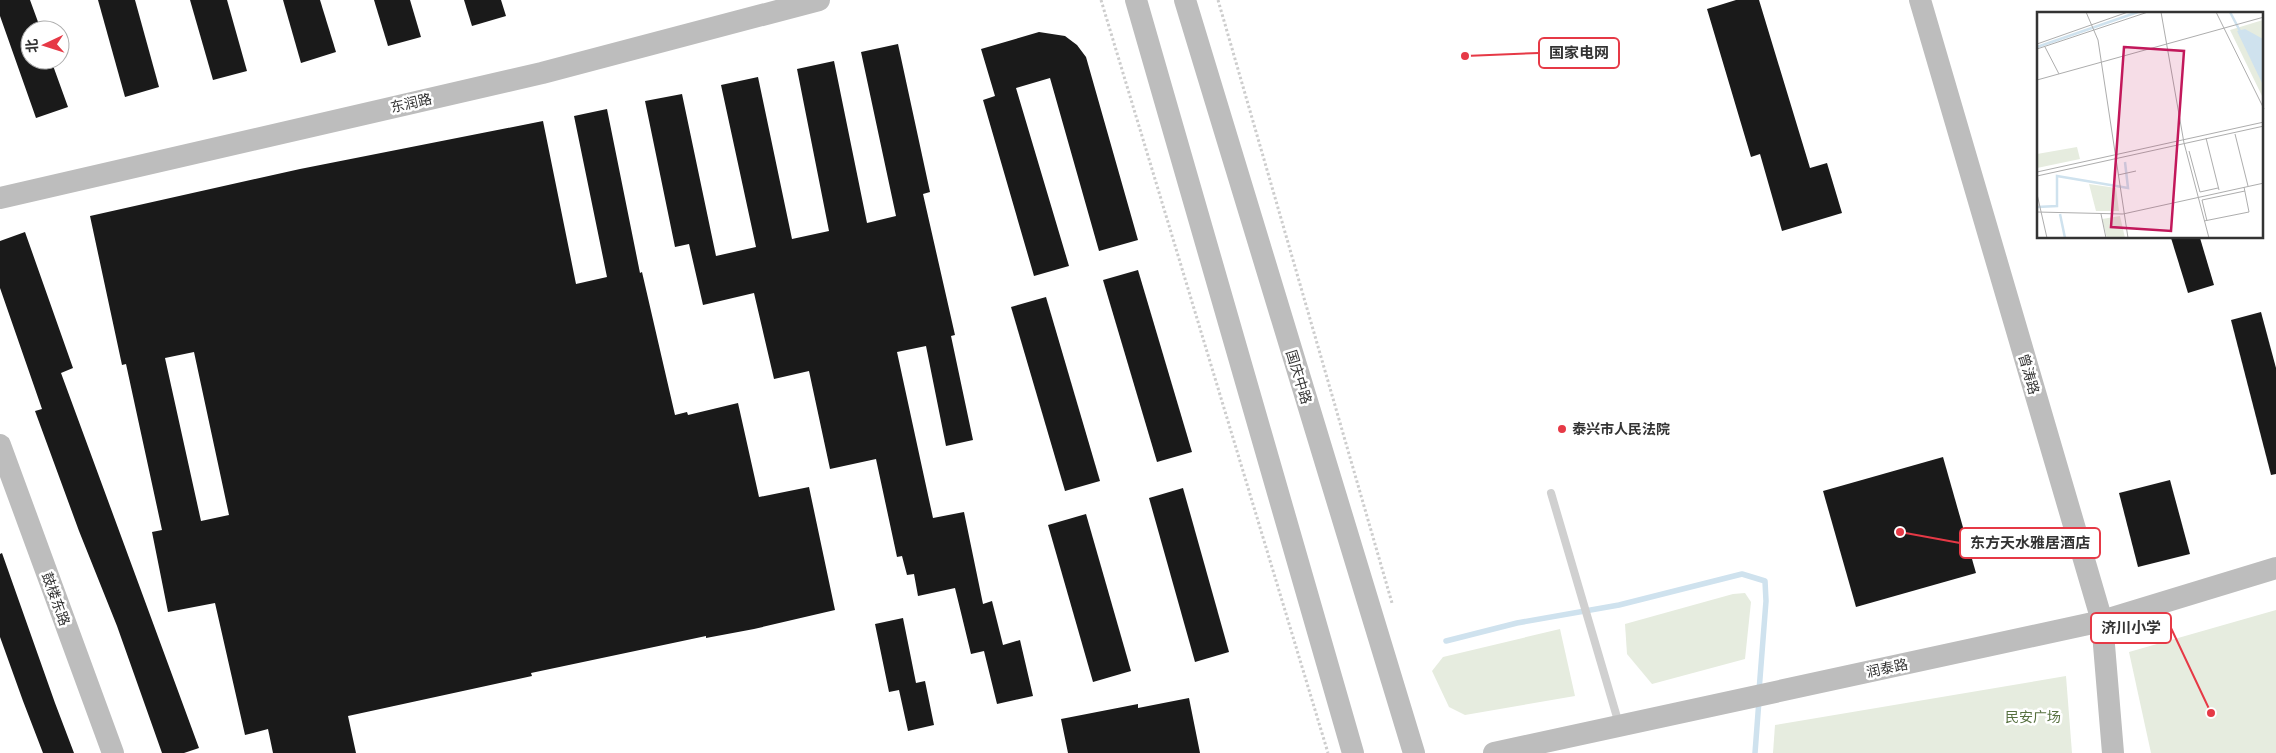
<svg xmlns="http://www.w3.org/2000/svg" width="2276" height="753" font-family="Manrope,'Noto Sans SC',sans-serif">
  <rect width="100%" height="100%" fill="#fff"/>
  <!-- green -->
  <g fill="#e6ecdf">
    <path d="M1745,593L1751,602L1745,659L1652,684L1627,654L1625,624L1733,594Z"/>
    <path d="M2276,610V753H2151L2129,652Z"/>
    <path d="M1560,629L1575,696L1465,715L1449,707L1432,671L1443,657Z"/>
    <path d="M2066,676L2072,753H1773L1775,725Z"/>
  </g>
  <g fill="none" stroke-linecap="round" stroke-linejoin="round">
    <!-- stream -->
    <g stroke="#cfe2ee" stroke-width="5.5">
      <path d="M1446,641L1517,623L1619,605L1742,574L1765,581L1766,601L1759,691"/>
      <path d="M1755,753L1759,700"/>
    </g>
  </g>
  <!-- building -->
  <g fill="#1a1a1a" fill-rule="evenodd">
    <path d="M0,0H30L41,30H30V60H51L68,107L36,118L0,16Z"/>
    <path d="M98,0H135L159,87L125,97Z"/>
    <path d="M190,0H227L247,71L213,80Z"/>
    <path d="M283,0H320L336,52L301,63Z"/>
    <path d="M374,0H410L421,37L388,46Z"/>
    <path d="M464,0H501L506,16L472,26Z"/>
    <path d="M1736,0H1759L1810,168L1827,163L1842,213L1782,231L1760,154L1751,157L1707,9Z"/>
    <path d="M1039,32L1065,36L1077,45L1086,57L1138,240L1099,251L1050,78L1016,88L1069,266L1034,276L983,100L995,96L981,49Z"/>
    <path d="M898,44L930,192L923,194L955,335L951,336L973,440L946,446L926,346L897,352L933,518L964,512L983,604L992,601L1003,645L1020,640L1033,696L997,704L984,651L971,654L955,588L918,596L914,574L907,575L902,556L897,557L876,459L830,469L809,371L774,379L754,293L703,305L689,244L675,247L645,101L682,94L716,256L756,247L721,85L758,77L792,239L829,231L797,69L834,61L867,223L896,216L861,52Z"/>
    <path d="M607,109L640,273L642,272L675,415L687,412L688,415L738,403L759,497L809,487L835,610L754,629L706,638V636L531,673L532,676L348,716L356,753H273L268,729L245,735L215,603L168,612L152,532L162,530L126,364L122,365L90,216L300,169L543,121L576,284L607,277L574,116ZM194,352L229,515L201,521L165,358Z"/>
    <path d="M25,232L73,368L61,373L199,748L184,753H162L117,626L79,531L35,411L42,409L0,288V241Z"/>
    <path d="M2171,238H2200L2214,285L2188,293Z"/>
    <path d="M1138,270L1192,452L1157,462L1103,280Z"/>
    <path d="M1046,297L1100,481L1065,491L1011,307Z"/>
    <path d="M2261,312L2276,368V474L2271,475L2231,320Z"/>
    <path d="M1943,457L1976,573L1856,607L1823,491Z"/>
    <path d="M2170,480L2190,554L2138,567L2119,493Z"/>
    <path d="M1183,488L1229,652L1195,662L1149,498Z"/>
    <path d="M1086,514L1131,671L1093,682L1048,525Z"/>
    <path d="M2,553L55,703L74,753H43L23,701L0,637V554Z"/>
    <path d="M903,618L916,683L925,681L934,725L908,731L899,690L889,692L875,624Z"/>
    <path d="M1189,698L1200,753H1068L1061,719L1138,704V708Z"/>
  </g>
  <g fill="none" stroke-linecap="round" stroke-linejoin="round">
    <!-- path -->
    <g stroke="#cdcdcd" stroke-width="3" stroke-dasharray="2.5 2.5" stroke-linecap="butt">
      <path d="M1101,0L1328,753"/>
      <path d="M1218,0L1392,603"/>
    </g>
    <!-- lane -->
    <path stroke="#d0d0d0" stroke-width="8" d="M1551,493L1619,724"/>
    <!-- secondary -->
    <g stroke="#bdbdbd" stroke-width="22">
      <path d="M1136,0L1353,753"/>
      <path d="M1185,0L1414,753"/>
      <path d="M1920,0L2102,621L2113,753"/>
      <path d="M0,198L542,73L819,0"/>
      <path d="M0,445L113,753"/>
      <path d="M1494,753L2102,621L2276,568"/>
    </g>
  </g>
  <!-- markers -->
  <circle fill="#e63946" stroke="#fff" stroke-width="2" cx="1562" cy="429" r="5"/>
  <g text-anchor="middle" stroke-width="5" stroke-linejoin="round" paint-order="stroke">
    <!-- street labels -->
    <g font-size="14" fill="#333" stroke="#fff">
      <text transform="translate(411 103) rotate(-13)" y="5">东润路</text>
      <text transform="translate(2029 374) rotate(74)" y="5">曾涛路</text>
      <text transform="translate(1299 377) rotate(73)" y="5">国庆中路</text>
      <text transform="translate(56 599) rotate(70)" y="5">鼓楼东路</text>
      <text transform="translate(1887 668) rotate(-12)" y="5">润泰路</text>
    </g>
    <!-- poi labels -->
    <g font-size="14" font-weight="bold" fill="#333" stroke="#fff" text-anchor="start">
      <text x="1572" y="434">泰兴市人民法院</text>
    </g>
    <!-- park labels -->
    <g font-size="14" fill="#56703f" stroke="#fff">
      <text x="2033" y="722">民安广场</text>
    </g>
  </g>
  <!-- overview -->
  <g transform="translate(2037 12)">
    <rect width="226" height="226" fill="#fff"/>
    <path d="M226,8V86L193,18ZM40,135L43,147L0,156V142ZM52,172L79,176L82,199H59ZM83,204L88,226H70L65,207Z" fill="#e6ecdf"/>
    <path d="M208,17L226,27V73L200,19Z" fill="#cfe2ee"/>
    <path fill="none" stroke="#cfe2ee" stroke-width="2.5" d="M193,0L203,19M0,35L101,0M0,195L20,194V164L91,176L88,150M23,202L28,226"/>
    <path fill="none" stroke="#adadad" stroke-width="1" d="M49,0L61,28L91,226M124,0L147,131L172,226M179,0L227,97M0,32L91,0M8,35L22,62M0,37L111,0M0,68L227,5M198,122L211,174M169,126L182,178M152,139L163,180L181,176M0,160L227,110M81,163L99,159M0,164L227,114M0,182L10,226M0,200L86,202L227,171M64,202L69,226M167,209L212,200L207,175M170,209L165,188L208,179"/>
    <path fill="#c2185b" fill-opacity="0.15" stroke="#c2185b" stroke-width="2.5" d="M87,35L147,39L134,219L74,215Z"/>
    <rect width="226" height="226" fill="none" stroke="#333" stroke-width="2.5"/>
  </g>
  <!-- callouts -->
  <path fill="none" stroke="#e63946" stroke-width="2" d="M1465 56L1539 53M1900 532L1960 543M2211 713L2171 628"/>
  <g fill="#e63946" stroke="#fff" stroke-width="2">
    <circle cx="1465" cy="56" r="5"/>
    <circle cx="1900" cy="532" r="5"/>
    <circle cx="2211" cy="713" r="5"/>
  </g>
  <g fill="#fff" stroke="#e63946" stroke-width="2">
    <rect x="1539" y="38" width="80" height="30" rx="5"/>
    <rect x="1960" y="528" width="140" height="30" rx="5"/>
    <rect x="2091" y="613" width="80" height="30" rx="5"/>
  </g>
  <g font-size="15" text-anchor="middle" font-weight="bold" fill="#333">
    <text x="1579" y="58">国家电网</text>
    <text x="2030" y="548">东方天水雅居酒店</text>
    <text x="2131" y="633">济川小学</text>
  </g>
  <!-- north arrow -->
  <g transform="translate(45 45) rotate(266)"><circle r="24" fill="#ffffff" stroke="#adadad"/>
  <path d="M0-4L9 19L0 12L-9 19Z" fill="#e63946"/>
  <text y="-8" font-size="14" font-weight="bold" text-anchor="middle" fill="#333333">北</text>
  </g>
</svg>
